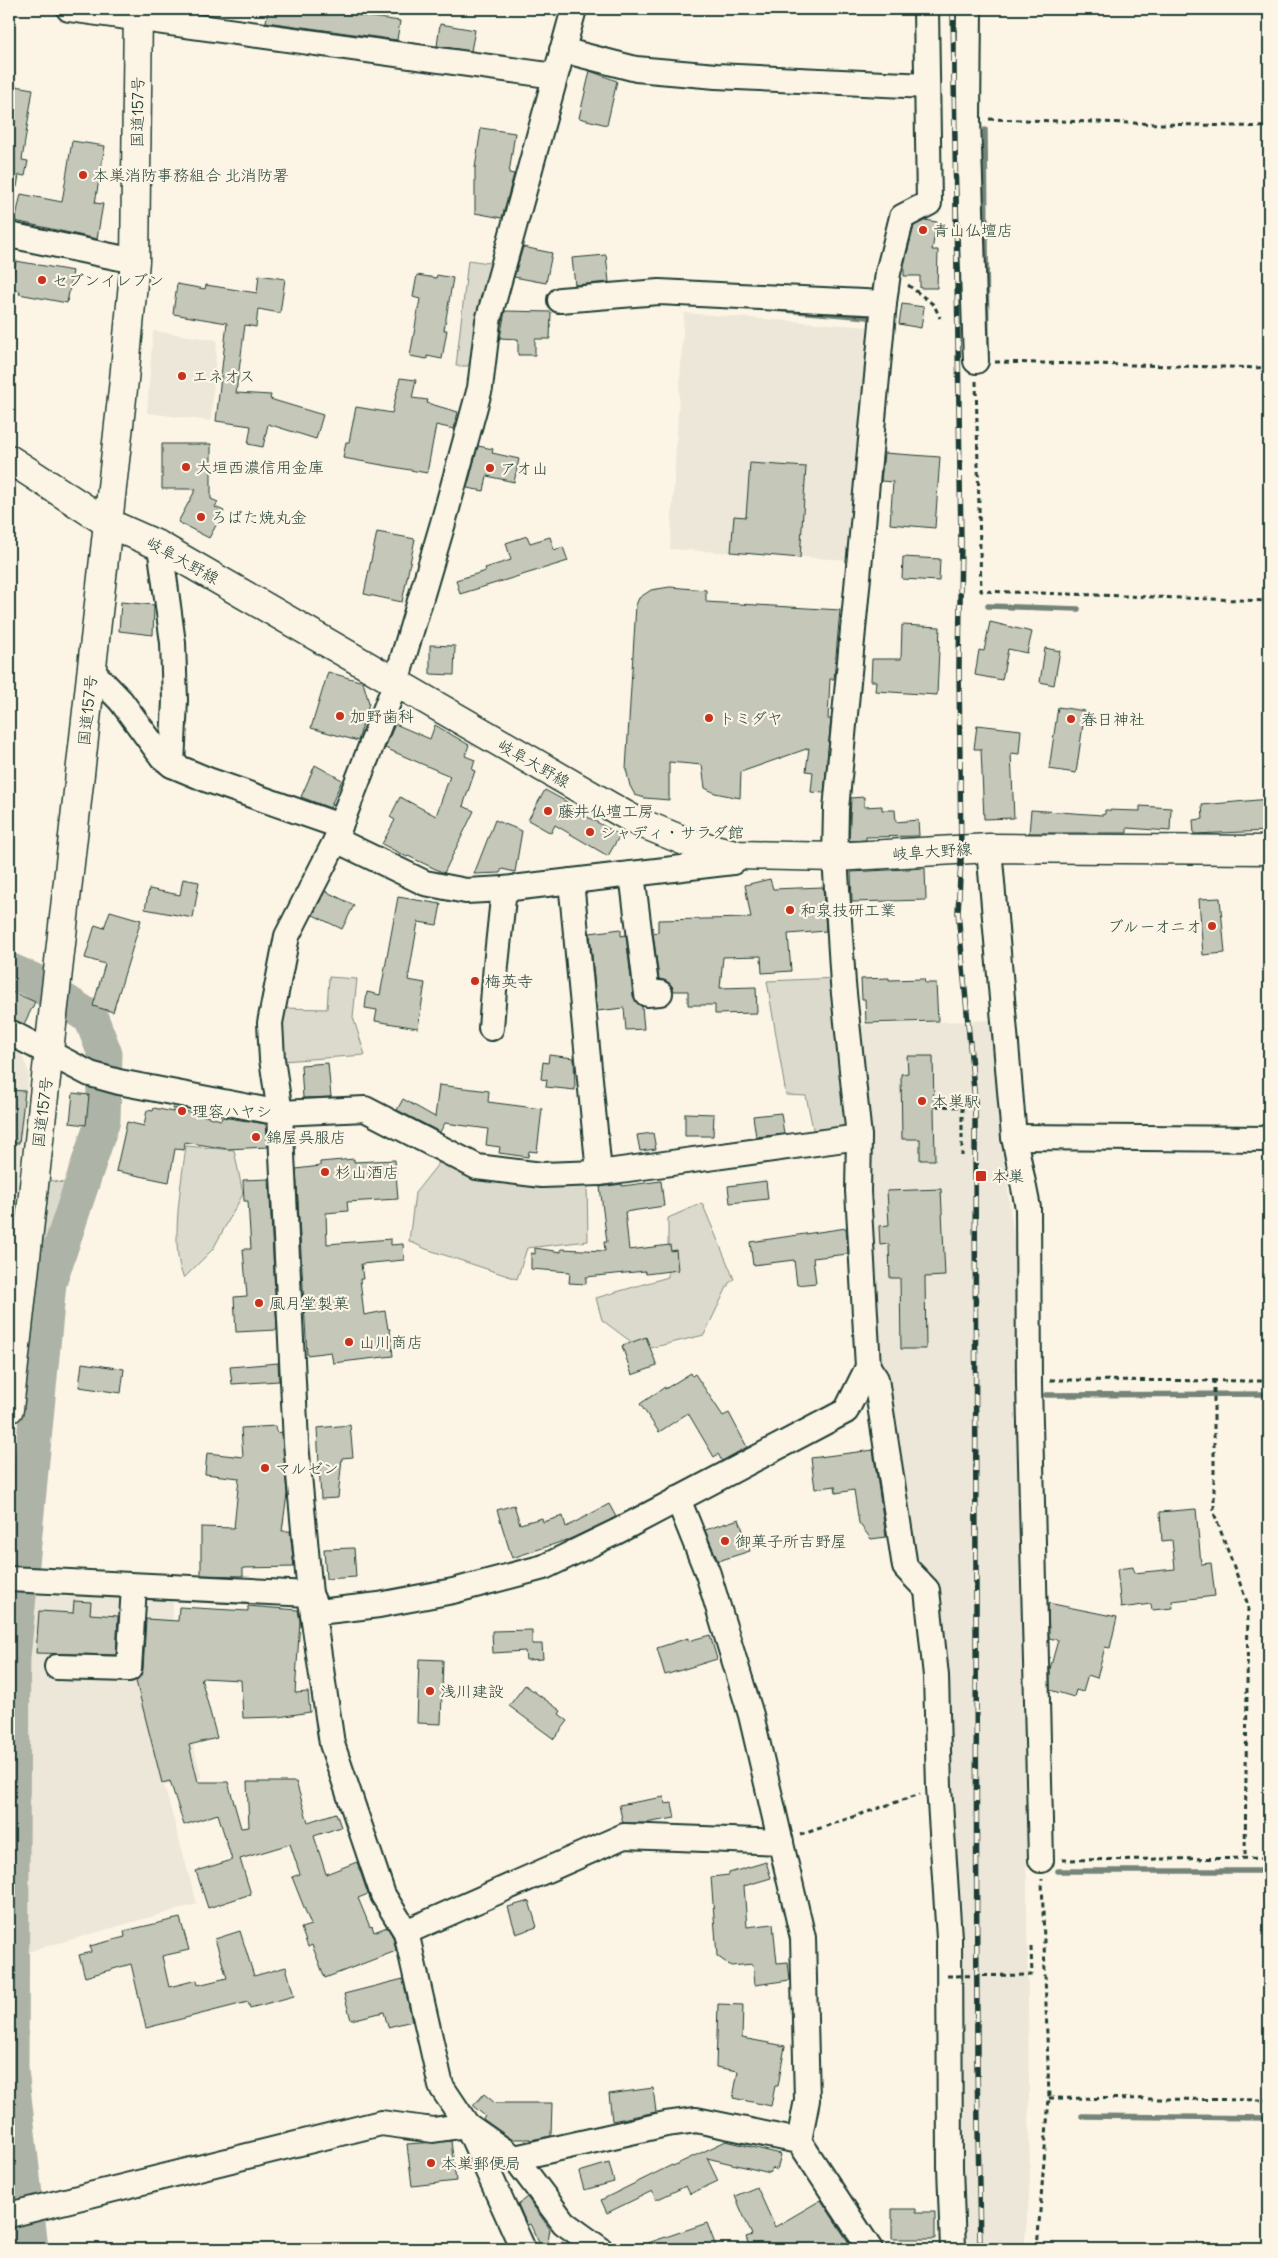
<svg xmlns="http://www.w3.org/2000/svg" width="1278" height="2258" font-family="Delius,'Klee One',sans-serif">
  <rect width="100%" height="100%" fill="#fcf5e5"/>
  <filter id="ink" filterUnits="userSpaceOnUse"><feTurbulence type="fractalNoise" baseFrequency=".02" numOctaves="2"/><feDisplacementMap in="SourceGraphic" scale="10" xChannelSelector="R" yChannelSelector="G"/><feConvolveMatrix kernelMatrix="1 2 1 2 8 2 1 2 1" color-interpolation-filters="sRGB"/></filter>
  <g filter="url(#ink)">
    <!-- built -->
    <g fill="#ece7d8">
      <path d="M684,313L871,327L849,560L670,549Z"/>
      <path d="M153,331L217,340L211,421L147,413Z"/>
      <path d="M994,1020L1005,1169L1017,1262L1022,1431L1030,2187L1024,2249H959L938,1592L910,1565L880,1347L859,1025Z"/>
      <path d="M9,1044L19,1049L29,1072L9,1262Z"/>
      <path d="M78,1589L170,1593L173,1605L172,1668L202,1778L164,1785L197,1904L27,1952L32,1595L68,1597Z"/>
    </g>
    <!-- green -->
    <g fill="#dcdacc" stroke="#7e8c80">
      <path d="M468,260L496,264L473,357L468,366H456Z"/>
      <path d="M329,977L357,979L353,1017L365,1055L282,1061V1008L327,1009Z"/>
      <path d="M837,978L849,1134L815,1138L806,1096L786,1095L767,981Z"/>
      <path d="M186,1146L234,1150L243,1194L213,1249L184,1278C169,1250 182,1178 186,1146Z"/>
      <path d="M442,1159L587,1182L588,1241L527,1248L517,1279L426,1249L409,1241L415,1193Z"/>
      <path d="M49,1180L72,1185L55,1252L41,1264Z"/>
      <path d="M702,1203L734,1279L729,1283L704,1335L642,1350L602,1320L596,1298L668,1277V1218Z"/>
    </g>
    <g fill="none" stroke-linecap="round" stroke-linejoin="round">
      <!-- stream -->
      <g stroke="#758479" stroke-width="5.5">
        <path d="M985,130L987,353"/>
        <path d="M773,309L868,317"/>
        <path d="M988,606L1078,609"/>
        <path d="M1046,1395L1269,1394"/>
        <path d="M1058,1871H1269"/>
        <path d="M1082,2116L1269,2118"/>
      </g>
      <!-- river -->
      <path stroke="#aeb3a7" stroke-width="35" d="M9,970L32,980L91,1018L105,1054L103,1120L49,1283L13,1658L11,2070L31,2249"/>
    </g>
    <!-- building -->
    <g fill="#c5c7b9" stroke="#1f3d34">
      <path d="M268,9H316L400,21L397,40L266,22Z"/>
      <path d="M440,24L475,30L471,51L437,46Z"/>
      <path d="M590,71L617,81L607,125L579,118Z"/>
      <path d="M9,85L33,89L22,160L28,161L25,176L19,175L17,187L9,186Z"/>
      <path d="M481,128L515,133L509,173L514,174L502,218L475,213V168Z"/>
      <path d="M72,141L105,146L95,203L103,204L97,239L15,221L21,194L62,202Z"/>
      <path d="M925,220L937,222L932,250H938L937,288H920V276H904V265L914,226Z"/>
      <path d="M523,247L552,253L546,283L514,277Z"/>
      <path d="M606,255L609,282L575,285L572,258Z"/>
      <path d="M16,261L73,271L67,303L19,294L20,291L11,289Z"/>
      <path d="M259,275L285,279L280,313L258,309L256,327L245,325L236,393L271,395L270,399L323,415L316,439L268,424L263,447L248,444L251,426L216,421L227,323L173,314L177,284L205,289L206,285L257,293Z"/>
      <path d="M417,275L436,278L437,275L453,278L444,330H447L442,359L427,356V359L410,356L420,299L413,297Z"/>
      <path d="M902,304L924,307L921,328L899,324Z"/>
      <path d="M505,311L551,312L550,339H535V355H518V339L500,338Z"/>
      <path d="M400,378L416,380L412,398L428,400L427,403L458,412L454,429L436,425L427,473L343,458L346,442H349L356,407L392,413Z"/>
      <path d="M162,444H211V499L218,502L215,507L224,511L209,538L178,522L196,489H162Z"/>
      <path d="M478,446L493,449L492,453L519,459L514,482L487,476L484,491L467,488Z"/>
      <path d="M884,453L940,457L935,528L890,524L893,482L881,481Z"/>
      <path d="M750,463L806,467L800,558L731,552L734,516L746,517Z"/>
      <path d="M377,532L415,539L402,602L364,594Z"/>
      <path d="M527,536L530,543L550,537L554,550L563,547L568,561L460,594L456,580L486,571L485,568L511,560L506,543Z"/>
      <path d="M903,557L940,559L939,581L902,579Z"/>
      <path d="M670,587L706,590V602L840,610L834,679H830L828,719H831L824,793L811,792L813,772L806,771L809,748L741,772L740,798L715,793L705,788L702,765L669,762V800L645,798L635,795L630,786L626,769L636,605L639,598L651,590Z"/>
      <path d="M121,602L154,605L153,635L119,631Z"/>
      <path d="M990,622L1032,632L1027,653L1008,649L1002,680L975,675L979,650L984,651Z"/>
      <path d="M902,625L940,627L937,695L875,691L876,681H871L872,659H901Z"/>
      <path d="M430,645L455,646L454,675L430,674Z"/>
      <path d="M1045,648L1060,651L1054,685L1040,682Z"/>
      <path d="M328,672L363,682L369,703L358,741L311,728Z"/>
      <path d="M1058,707L1085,711L1076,773L1049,769Z"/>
      <path d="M395,724L430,739L435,725L469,745L465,756L475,760L472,770L475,771L463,806L474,811L444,873L408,856L407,857L382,844L395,820L390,817L400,797L436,816L450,776L385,748Z"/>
      <path d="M977,725L1021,730L1019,754L1011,753L1014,818L984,819L981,749H974Z"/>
      <path d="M315,765L342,780L330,808L301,797Z"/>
      <path d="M545,790L567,802L566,805L620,835L608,856L555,825L551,833L528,820Z"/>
      <path d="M864,797V807L882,806V810H895L896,822L918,820L919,836L866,837V840L849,841L851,798Z"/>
      <path d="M1269,799V831L1194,834L1193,820L1203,819L1202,805Z"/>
      <path d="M1140,806L1171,808L1170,831L1127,828V833H1029L1031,810L1102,815L1105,814V810L1140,811Z"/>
      <path d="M495,820L522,831L515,872L502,869L500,873L474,874Z"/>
      <path d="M925,868L926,900L852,902L851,872Z"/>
      <path d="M183,879L199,882L193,918L145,909L149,889L180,895Z"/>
      <path d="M770,879L773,889L823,887L826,931L788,934L791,971L762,973L761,956L723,957L720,988L756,987L757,1013L715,1014V1005H688V991H674L672,986L666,981L659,979L653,933L658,932V920L751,918L745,885Z"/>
      <path d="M325,891L354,905L342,929L313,915Z"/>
      <path d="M398,897L441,904L437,925L418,922L408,980L425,983L418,1028L375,1021L377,1010L365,1008L367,992L380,995Z"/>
      <path d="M1220,898L1225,953L1203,955L1199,899Z"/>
      <path d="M110,911L141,920L113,1012L93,1006L105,964L85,958L95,925L104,928Z"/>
      <path d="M621,929V936L626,935L633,996L636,1002L642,1007L644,1029L626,1030L624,1008L597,1011L590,933Z"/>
      <path d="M889,978V980L924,979L925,983H936L938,1021L866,1023L865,999H862L861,979Z"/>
      <path d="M13,992L35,1002L24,1024L9,1018V1001Z"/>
      <path d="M549,1055L574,1058L575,1090L546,1087L547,1080L541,1079L543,1062L548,1063Z"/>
      <path d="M907,1056H933L935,1160H920V1139H902L901,1074L908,1073Z"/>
      <path d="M328,1063L331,1097L303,1098L301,1065Z"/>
      <path d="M439,1085L489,1091L488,1102L542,1109L537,1152L529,1151L528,1157L499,1153L500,1147L486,1145L488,1129L445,1123L440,1132L397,1110L403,1099L435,1117Z"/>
      <path d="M9,1090L25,1091L19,1143H9Z"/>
      <path d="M73,1093L89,1095L86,1125L70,1123Z"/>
      <path d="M154,1108L173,1112V1108L221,1120L222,1117L266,1124L268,1147L227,1149L185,1142L184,1150L175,1149L169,1182L116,1171L127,1122L144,1126L147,1110L153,1111Z"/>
      <path d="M685,1113L714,1114L713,1136H685Z"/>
      <path d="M781,1113L784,1134L756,1137L753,1116Z"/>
      <path d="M653,1133L656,1149L640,1151L637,1135Z"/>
      <path d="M354,1159V1162L395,1160L398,1199L347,1202L348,1211L326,1213L327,1244L391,1239V1245L403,1244L404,1260L361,1264L363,1279H360L364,1315L385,1311L388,1329H390L393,1356L333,1363L331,1352L307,1355L296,1169L320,1166V1162Z"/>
      <path d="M269,1179L277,1330L236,1332L234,1297L247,1296L243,1249H251L248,1201H244L243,1180Z"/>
      <path d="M661,1181L664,1206L625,1212L629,1250L670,1245L671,1251L676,1250L678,1270L646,1274L645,1271L586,1277V1284L569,1283L570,1272L531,1269V1253L535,1254V1248L561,1252V1249L605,1251L604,1242H607L600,1187L622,1184V1186Z"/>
      <path d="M766,1181L768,1199L730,1203L728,1186Z"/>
      <path d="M941,1189L945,1276L925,1277L926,1349H901L900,1278H890L889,1244L880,1245L879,1226L889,1225L887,1191Z"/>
      <path d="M846,1228L848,1254L813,1258L816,1283L797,1285L794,1260L753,1265L750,1242Z"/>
      <path d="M646,1337L657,1366L632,1375L622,1346Z"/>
      <path d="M82,1363L124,1369L121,1393L79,1387Z"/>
      <path d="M278,1363L279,1381L232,1384L230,1367Z"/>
      <path d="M691,1373L692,1376L695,1374L723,1416L729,1413L747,1447L722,1461L718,1454L714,1457L688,1413L659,1432L640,1404L665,1387V1389Z"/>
      <path d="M350,1425L353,1457L342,1458L338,1498L321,1499L317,1428Z"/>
      <path d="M276,1426L277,1433L282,1432L287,1494L282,1531H290L294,1567L243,1568V1576L201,1575V1527L234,1528L239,1478L205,1474L207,1453L243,1457L241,1428Z"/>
      <path d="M873,1450L886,1537L871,1539L859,1523L854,1490L836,1493L835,1486L815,1489L811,1458Z"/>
      <path d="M609,1504L616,1517L570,1539L512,1558L497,1510L514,1505L520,1524L542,1518L543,1522L563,1516L566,1527Z"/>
      <path d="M1196,1509L1201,1564L1211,1563L1215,1596L1172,1601L1173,1608L1152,1610L1151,1604L1121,1608L1117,1569L1133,1567L1134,1573L1175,1569L1172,1540L1162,1541L1160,1512Z"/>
      <path d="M739,1519L750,1551L718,1561L705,1530Z"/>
      <path d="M354,1548L356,1577L326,1579L324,1549Z"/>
      <path d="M74,1601L91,1602L90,1614L118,1616L116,1655L36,1653L39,1611L73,1613Z"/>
      <path d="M1048,1603L1117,1617L1110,1648L1105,1647L1097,1678L1088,1675L1083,1692L1076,1690L1074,1697L1050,1690V1669L1058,1640L1049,1638Z"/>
      <path d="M248,1606L298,1610L300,1621L295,1693L308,1692L310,1712L279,1717L243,1718L241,1680L201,1678L217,1738L189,1745L198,1782H228L241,1828L249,1827L247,1782H296L308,1822L336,1813L341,1827L314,1836L326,1874L357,1862L368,1894L358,1898L370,1927L372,1926L374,1932L387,1927L393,1937L396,1951L325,1978L312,1945L308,1947L301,1928L311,1925L292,1877L300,1874L290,1844L240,1859L251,1894L208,1908L196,1871L232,1860L218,1814L184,1825L170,1781L162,1783L136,1681L143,1670L146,1619L178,1621L179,1607L248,1611Z"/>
      <path d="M532,1630V1644H542L543,1659L526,1660L525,1651L493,1653L492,1631Z"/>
      <path d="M710,1635L717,1659L665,1675L657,1648L688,1638V1641Z"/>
      <path d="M419,1659L443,1660L441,1724L417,1723Z"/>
      <path d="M525,1685L561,1711L559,1714L568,1721L554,1739L509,1706Z"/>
      <path d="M664,1797L665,1804L672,1803L675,1818L645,1823H623L619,1805Z"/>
      <path d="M766,1862L771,1878L744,1886L747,1927L773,1924L777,1963L788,1962L790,1980L755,1985L753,1964L731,1966L717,1956L711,1877L729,1875V1873Z"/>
      <path d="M529,1901L537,1927L516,1934L508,1907Z"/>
      <path d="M180,1918L189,1950L162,1956L169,1987L197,1980L198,1985L227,1978L215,1939L240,1931L254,1976L286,1967L294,1996L250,2008L248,2002L146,2028L131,1964L85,1977L79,1955L91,1952L90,1946L125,1937L124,1931Z"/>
      <path d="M403,1979L412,2021L388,2027L384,2012L351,2020L344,1994Z"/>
      <path d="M718,2004L743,2005L742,2038L785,2046L778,2086H775L771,2106L733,2098L738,2071L716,2067Z"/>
      <path d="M653,2088L656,2112L612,2121L609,2094Z"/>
      <path d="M484,2094L495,2103H552L551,2136L530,2140V2139H511L483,2119L485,2116L473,2106Z"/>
      <path d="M451,2141L456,2181L412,2186L407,2144Z"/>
      <path d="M726,2141L781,2154L777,2170L771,2168L770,2173L707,2158L718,2181L690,2194L686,2186L656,2200L652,2191L607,2213L601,2200L672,2165L673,2166Z"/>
      <path d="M609,2163L614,2182L584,2190L579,2172Z"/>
      <path d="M757,2187L775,2227L821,2200L853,2249H750L746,2237L752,2235L735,2196Z"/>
      <path d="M527,2197L550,2229L547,2249H542L530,2224L527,2225L518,2204Z"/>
      <path d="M892,2209H916V2212H935V2239H892Z"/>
      <path d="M707,2223L717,2249H640L639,2246Z"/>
    </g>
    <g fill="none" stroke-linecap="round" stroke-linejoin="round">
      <!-- minor casing -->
      <g stroke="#1f3d34" stroke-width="28">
        <g id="minor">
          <path d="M69,9L555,76"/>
          <path d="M969,9L968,119L976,361"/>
          <path d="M562,50L636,69L716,76L927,86"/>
          <path d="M9,235L135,261"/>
          <path d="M560,300L659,292L884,303"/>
          <path d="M160,546L173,643L175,700L172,765L208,780L340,826"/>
          <path d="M92,671L121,701L162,757L172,765"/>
          <path d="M336,840L425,883L466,891L504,889L733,862L739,855"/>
          <path d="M989,848L1014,1137L1028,1208L1029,1384L1041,1860"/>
          <path d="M632,874L647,994L660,993"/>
          <path d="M571,881L599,1173"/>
          <path d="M491,1028L496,965L504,889"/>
          <path d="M9,1032L90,1074L119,1082L280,1113L365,1109L477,1167L542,1175L599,1173L859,1137"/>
          <path d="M1014,1137L1269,1139"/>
          <path d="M868,1367L876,1379L905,1567L927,1590L936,1676L939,1787L949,1938L950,2167L953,2249"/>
          <path d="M678,1499L708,1574L751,1715L803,1938L807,2100L799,2141"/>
          <path d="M9,1579L310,1594"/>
          <path d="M310,1594L318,1612L379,1605L453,1591L544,1567L616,1532L846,1411L868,1367L858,1191L859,1137L843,984L835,857L836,809L884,303L888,273L902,217L929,203L926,9"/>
          <path d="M57,1667L129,1669L134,1586"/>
          <path d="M406,1932L624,1836L781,1842"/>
          <path d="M515,2158L666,2124L696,2120L799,2141L870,2249"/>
          <path d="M9,2215L381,2123L433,2130L467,2125L515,2158L564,2223L600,2249"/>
          <path d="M523,2249L467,2125L441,2086L406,1932L383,1895L332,1744L310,1594L296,1443L280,1113L272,1059L270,1023L287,936L336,840L340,826L396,682L443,523L480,388L488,321L574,9"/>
        </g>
      </g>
      <!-- major casing -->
      <g stroke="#1f3d34" stroke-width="31">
        <path id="major" d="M9,459L106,522L160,546L620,812L636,821L687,842L739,855L835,857L989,848L1269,850"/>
      </g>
      <!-- highway casing -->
      <g stroke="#1f3d34" stroke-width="31">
        <path id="highway" d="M9,1409L124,380L135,261L138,9"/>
      </g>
      <!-- path -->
      <g stroke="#1f3d34" stroke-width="3" stroke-dasharray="5 4" stroke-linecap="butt">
        <path d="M989,119L1269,127"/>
        <path d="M908,285L934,305L940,318"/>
        <path d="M995,362L1269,368"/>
        <path d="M976,381L981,591L1269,601"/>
        <path d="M935,1106L962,1107V1156"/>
        <path d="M1214,1379V1513L1248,1605L1245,1857"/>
        <path d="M1050,1380L1269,1381"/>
        <path d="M800,1835L920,1794"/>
        <path d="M1062,1860L1269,1858"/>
        <path d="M1031,1947L1032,1975"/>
        <path d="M1049,2098L1269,2100"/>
        <path d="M1037,2249L1049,2098L1042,1879"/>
      </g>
      <!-- minor -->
      <use href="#minor" stroke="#fcf5e5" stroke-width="24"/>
      <!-- major -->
      <use href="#major" stroke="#fcf5e5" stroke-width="28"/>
      <!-- highway -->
      <use href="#highway" stroke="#fcf5e5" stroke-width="28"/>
      <!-- rail casing -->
      <g stroke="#1f3d34" stroke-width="5.5">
        <path id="rail" d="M953,9L961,541L959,666L961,861L958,912L975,1101L977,2064L980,2249"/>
      </g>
      <!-- rail -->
      <use href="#rail" stroke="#fcf5e5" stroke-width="4" stroke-dasharray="11" stroke-linecap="butt"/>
      <!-- path-bridge -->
      <path stroke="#1f3d34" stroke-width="3" stroke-dasharray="5 4" stroke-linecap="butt" d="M947,1976L1032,1975"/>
    </g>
  </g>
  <!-- markers -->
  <g fill="#c8321e" stroke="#fcf5e5" stroke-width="2">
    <circle cx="83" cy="175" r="5"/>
    <circle cx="923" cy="230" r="5"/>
    <circle cx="42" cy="280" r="5"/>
    <circle cx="182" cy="376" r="5"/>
    <circle cx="186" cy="467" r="5"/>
    <circle cx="490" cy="468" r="5"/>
    <circle cx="201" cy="517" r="5"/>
    <circle cx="340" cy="716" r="5"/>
    <circle cx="709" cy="718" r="5"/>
    <circle cx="1071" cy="719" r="5"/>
    <circle cx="548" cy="811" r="5"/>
    <circle cx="590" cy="832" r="5"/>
    <circle cx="790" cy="910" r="5"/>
    <circle cx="1212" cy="926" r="5"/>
    <circle cx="475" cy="981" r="5"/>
    <circle cx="922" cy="1101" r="5"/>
    <circle cx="182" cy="1111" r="5"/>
    <circle cx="256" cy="1137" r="5"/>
    <circle cx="325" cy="1172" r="5"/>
    <rect x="975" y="1170" width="12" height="12" rx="2.5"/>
    <circle cx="259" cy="1303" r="5"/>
    <circle cx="349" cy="1342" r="5"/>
    <circle cx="265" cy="1468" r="5"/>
    <circle cx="725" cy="1541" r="5"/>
    <circle cx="430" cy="1691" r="5"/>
    <circle cx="431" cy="2163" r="5"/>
  </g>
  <g text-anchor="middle" stroke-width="4.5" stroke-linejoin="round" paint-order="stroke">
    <!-- street labels -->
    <g font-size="16" fill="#1f3d34" stroke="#fcf5e5">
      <text transform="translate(137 112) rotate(-89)" y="6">国道157号</text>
      <text transform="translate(183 560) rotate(29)" y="6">岐阜大野線</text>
      <text transform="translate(87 710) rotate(-84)" y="6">国道157号</text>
      <text transform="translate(534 763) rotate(30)" y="6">岐阜大野線</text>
      <text transform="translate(932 851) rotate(-4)" y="6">岐阜大野線</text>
      <text transform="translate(42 1112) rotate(-83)" y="6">国道157号</text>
    </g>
    <!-- poi labels -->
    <g font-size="16" fill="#1f3d34" stroke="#fcf5e5" text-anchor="start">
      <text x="93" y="181">本巣消防事務組合 北消防署</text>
      <text x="933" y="236">青山仏壇店</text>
      <text x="52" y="286">セブンイレブン</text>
      <text x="192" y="382">エネオス</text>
      <text x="196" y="473">大垣西濃信用金庫</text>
      <text x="500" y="474">アオ山</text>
      <text x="211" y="523">ろばた焼丸金</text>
      <text x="350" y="722">加野歯科</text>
      <text x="719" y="724">トミダヤ</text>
      <text x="1081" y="725">春日神社</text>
      <text x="558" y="817">藤井仏壇工房</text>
      <text x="600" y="838">シャディ・サラダ館</text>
      <text x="800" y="916">和泉技研工業</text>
      <text x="1202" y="932" text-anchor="end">ブルーオニオ</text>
      <text x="485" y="987">梅英寺</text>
      <text x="932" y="1107">本巣駅</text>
      <text x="192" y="1117">理容ハヤシ</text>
      <text x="266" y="1143">錦屋呉服店</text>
      <text x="335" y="1178">杉山酒店</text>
      <text x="992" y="1182">本巣</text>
      <text x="269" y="1309">風月堂製菓</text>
      <text x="359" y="1348">山川商店</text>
      <text x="275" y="1474">マルゼン</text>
      <text x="735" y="1547">御菓子所吉野屋</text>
      <text x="440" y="1697">浅川建設</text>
      <text x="441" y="2169">本巣郵便局</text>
    </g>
  </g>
  <!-- margin -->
  <rect width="1278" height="2258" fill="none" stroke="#fcf5e5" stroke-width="30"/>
  <rect x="15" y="15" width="1248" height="2228" fill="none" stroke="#1f3d34" stroke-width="2" filter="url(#ink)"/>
</svg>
